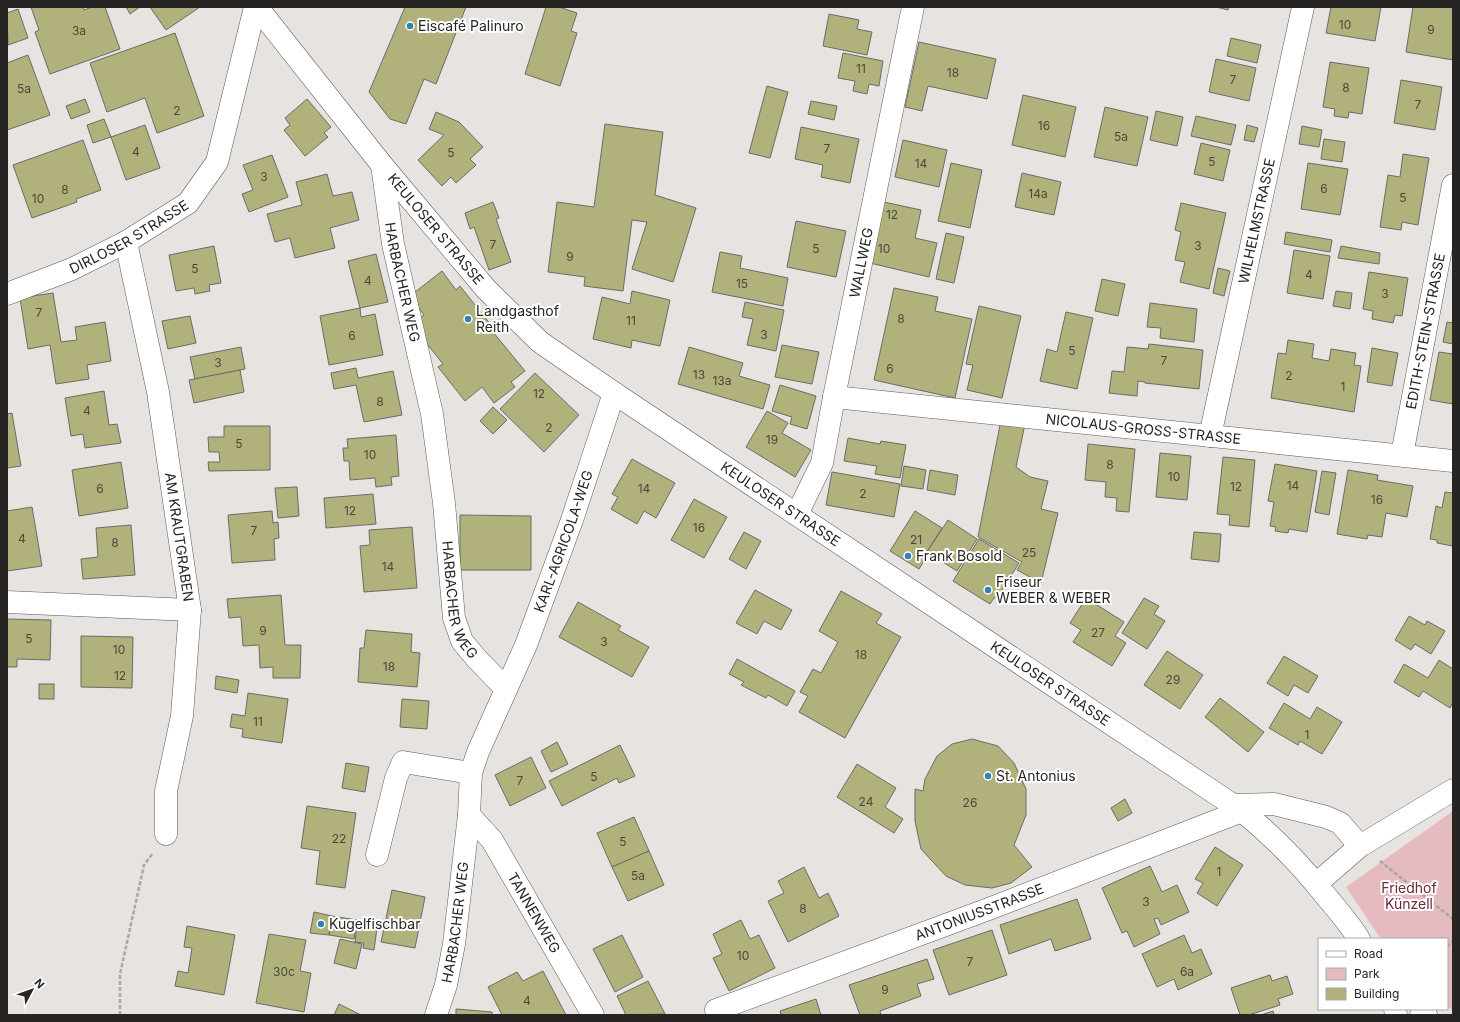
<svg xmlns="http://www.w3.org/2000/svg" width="1460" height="1022" font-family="Inter,sans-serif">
  <rect width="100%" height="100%" fill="#e6e3e0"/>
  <!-- green -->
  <path fill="#e5bbc0" d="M1453,811V1010L1447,1007V939H1381L1346,887Z"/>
  <!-- building -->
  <g fill="#b1b27b" stroke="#6b6b68">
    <path d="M31,7H83L84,10L92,7H105L120,49L50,74L35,32L39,30Z"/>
    <path d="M126,7H140L130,14Z"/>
    <path d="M150,7H200L166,30Z"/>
    <path d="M405,7H466L436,84L424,79L406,124L390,119L369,92Z"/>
    <path d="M546,7H559L577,13L571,31L577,33L560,86L525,74Z"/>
    <path d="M1216,7H1229L1228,10Z"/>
    <path d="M1331,7H1381L1375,41L1326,33Z"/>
    <path d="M1413,7H1453V60L1406,52Z"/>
    <path d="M18,9L28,38L8,45L7,13Z"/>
    <path d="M829,14L859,20L857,29L872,32L867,55L823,46Z"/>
    <path d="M175,33L204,116L157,133L145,98L107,112L90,63Z"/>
    <path d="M1231,38L1261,45L1257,63L1227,56Z"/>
    <path d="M919,42L996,59L987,99L928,86L922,111L905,107Z"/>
    <path d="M843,53L883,61L879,86L869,84L867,94L853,91L855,81L838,78Z"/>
    <path d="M28,55L50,115L7,130V63Z"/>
    <path d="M1216,59L1256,68L1249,101L1209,92Z"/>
    <path d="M1330,62L1369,68L1362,114L1349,112L1348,118L1334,116L1335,109L1323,107Z"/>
    <path d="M1401,80L1442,87L1435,130L1394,123Z"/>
    <path d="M767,86L788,92L770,158L749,153Z"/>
    <path d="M1023,95L1076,107L1065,157L1012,145Z"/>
    <path d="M85,99L90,112L71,119L66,106Z"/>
    <path d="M307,99L331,127L324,133L328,137L305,156L284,130L290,125L285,118Z"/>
    <path d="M811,101L837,106L834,120L808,114Z"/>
    <path d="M1105,107L1148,117L1137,166L1094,157Z"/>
    <path d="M1156,111L1183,117L1177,146L1150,140Z"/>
    <path d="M436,112L459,122L483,147L470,159L476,165L456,183L451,177L442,186L418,160L444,135L429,129Z"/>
    <path d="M1196,116L1236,125L1231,145L1191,136Z"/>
    <path d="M104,119L111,137L93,143L87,125Z"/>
    <path d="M605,124L663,132L655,195L696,208L673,282L632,269L647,222L632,220L623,291L584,286L585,277L548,272L557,202L594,207Z"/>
    <path d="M145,125L160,168L126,180L111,137Z"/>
    <path d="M1247,125L1258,128L1254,142L1244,140Z"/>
    <path d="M1302,126L1322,130L1319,147L1299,144Z"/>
    <path d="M801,127L859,139L850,183L821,177L823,165L795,159Z"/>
    <path d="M1324,139L1345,142L1342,162L1321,159Z"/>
    <path d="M83,140L101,190L76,199L77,202L32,218L13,165Z"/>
    <path d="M903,140L947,150L939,187L895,177Z"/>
    <path d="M1201,143L1230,150L1223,181L1194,174Z"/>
    <path d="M1403,154L1429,158L1418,225L1402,222L1401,230L1380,227L1388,175L1400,177Z"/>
    <path d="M272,155L288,197L249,212L242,194L253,190L243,165Z"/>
    <path d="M951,163L982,170L970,228L938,221Z"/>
    <path d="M1308,163L1348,169L1340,215L1301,209Z"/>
    <path d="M1022,173L1061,182L1054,215L1015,207Z"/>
    <path d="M327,174L333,196L352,192L359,220L330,228L335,248L295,258L290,238L275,242L267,214L302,205L296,182Z"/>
    <path d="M493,202L499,218L496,219L511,262L489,270L474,227L470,229L465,213Z"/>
    <path d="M884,202L921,210L915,238L937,243L929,277L870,263Z"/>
    <path d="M1181,203L1226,213L1209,289L1180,282L1185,262L1175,260L1181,232L1175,230Z"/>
    <path d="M796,221L846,231L836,277L787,267Z"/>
    <path d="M1286,232L1332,240L1330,252L1284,244Z"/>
    <path d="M946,233L964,237L954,283L936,279Z"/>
    <path d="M214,246L221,283L209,285L210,291L195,294L194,288L176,291L169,255Z"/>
    <path d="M1341,246L1380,253L1379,264L1338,258Z"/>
    <path d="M1294,250L1330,256L1323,299L1287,293Z"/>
    <path d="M720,252L742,256L740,268L788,278L783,306L712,292Z"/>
    <path d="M376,254L388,302L360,308L348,261Z"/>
    <path d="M1218,268L1230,271L1224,296L1213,293Z"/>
    <path d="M442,271L456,290L460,286L495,330L493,332L525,371L511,382L515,387L494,403L482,387L465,401L438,367L443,364L412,325L424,315L410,296Z"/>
    <path d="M1369,272L1408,278L1402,316L1395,315L1393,323L1372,319L1373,311L1363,309Z"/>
    <path d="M1102,279L1125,284L1118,316L1095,311Z"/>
    <path d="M894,288L938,297L935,311L972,319L955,398L874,380Z"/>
    <path d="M632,291L670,300L660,346L632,340L631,348L593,339L602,297L630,304Z"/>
    <path d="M1336,291L1352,293L1350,309L1333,306Z"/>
    <path d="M53,293L61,342L77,340L75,327L105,322L111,361L87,365L89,379L56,384L50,345L28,349L20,298Z"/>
    <path d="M745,302L784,310L776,351L747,345L753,319L742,317Z"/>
    <path d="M1150,303L1197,309L1194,342L1160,338L1161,328L1147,327Z"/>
    <path d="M979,306L1021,316L1002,398L967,390L973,365L966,364Z"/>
    <path d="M360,308L361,317L375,314L383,355L329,365L320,316Z"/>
    <path d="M1066,312L1093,318L1077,389L1040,381L1047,349L1057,352Z"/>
    <path d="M190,316L196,343L168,349L162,321Z"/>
    <path d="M1447,322L1453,323V344L1443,342Z"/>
    <path d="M1288,340L1314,344L1312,358L1329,361L1331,349L1356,353L1354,365L1361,366L1354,412L1271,398L1278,353L1286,354Z"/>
    <path d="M1149,344L1203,350L1199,389L1145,383V382L1138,381L1137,396L1109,393L1112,371L1124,372L1127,347L1148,349Z"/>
    <path d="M782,345L819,352L812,384L775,377Z"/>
    <path d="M241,347L245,369L195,379L190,357Z"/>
    <path d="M689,347L743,363L739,376L770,385L763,409L678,384Z"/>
    <path d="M1372,348L1398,353L1392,386L1367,382Z"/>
    <path d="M1439,352L1453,354V404L1430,400Z"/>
    <path d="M356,368L358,378L393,371L402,415L364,422L356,385L334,389L331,373Z"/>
    <path d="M240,370L244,392L194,403L189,380Z"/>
    <path d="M535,373L579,415L544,452L500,409Z"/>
    <path d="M780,385L816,396L807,429L790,424L792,417L772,411Z"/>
    <path d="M104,391L109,425L117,424L121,443L85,448L83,434L71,436L65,398Z"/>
    <path d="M493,407L507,420L493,434L480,421Z"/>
    <path d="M767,411L788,423L782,433L811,450L795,477L746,447Z"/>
    <path d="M12,413L21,466L7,468V414Z"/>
    <path d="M1001,420L1025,424L1016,467L1030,477L1048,481L1041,509L1058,513L1041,583L1017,570L1022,562L978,537Z"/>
    <path d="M224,426H270V470L209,471L208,462H220L219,452H209L208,437H224Z"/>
    <path d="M396,435L399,476L391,477L392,485L376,487L375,478L350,480L349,461H344L343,448H348L347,439Z"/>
    <path d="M848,438L880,444L881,441L906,445L900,478L875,474L877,466L844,461Z"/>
    <path d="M1088,444L1135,449L1129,512L1116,511L1117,498L1105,497L1106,482L1085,480Z"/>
    <path d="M1160,453L1191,456L1187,500L1156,497Z"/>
    <path d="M1223,457L1255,460L1249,527L1229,525L1230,515L1217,514Z"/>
    <path d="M632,459L675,483L656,518L644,511L637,524L611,509L618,497L612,494Z"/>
    <path d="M121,462L128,508L79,516L72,470Z"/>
    <path d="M1275,464L1317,471L1307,532L1289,529L1288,533L1275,531L1276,527L1270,526L1274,502L1268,501Z"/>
    <path d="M904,466L926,470L923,489L901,486Z"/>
    <path d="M930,470L958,475L955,495L927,490Z"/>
    <path d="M1348,470L1378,475L1377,480L1413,486L1407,517L1386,513L1382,537L1368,535L1367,539L1337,534Z"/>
    <path d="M1322,471L1336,473L1329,515L1315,512Z"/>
    <path d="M832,472L900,484L894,517L826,505Z"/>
    <path d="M297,487L299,516L278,518L275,488Z"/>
    <path d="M1445,492L1453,493V546L1437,543V540L1430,539L1436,506L1442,508Z"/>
    <path d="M373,494L376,524L326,528L324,498Z"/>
    <path d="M694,499L727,517L704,558L671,540Z"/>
    <path d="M32,507L42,566L7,571V511Z"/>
    <path d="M272,511L273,523L278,522L279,538L274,539L275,560L232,563L228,515Z"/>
    <path d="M915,511L942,528L925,555L927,556L919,569L890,551Z"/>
    <path d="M460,515L531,516V570H460Z"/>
    <path d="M948,520L977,539L957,571L927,552Z"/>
    <path d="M131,525L135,575L83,579L81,559L98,557L96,528Z"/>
    <path d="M412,527L417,588L364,592L360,546L370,545L369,530Z"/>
    <path d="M744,532L761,541L746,569L729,559Z"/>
    <path d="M1194,532L1221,534L1219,562L1191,559Z"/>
    <path d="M979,539L1019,563L998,597L994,598L990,604L953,581Z"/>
    <path d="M755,590L792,610L781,630L764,621L757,634L736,623Z"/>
    <path d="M841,591L882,614L876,623L901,637L845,738L799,712L808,696L800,692L813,669L821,673L838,642L819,631Z"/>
    <path d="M281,595L285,645H301L300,678H273V667L260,668L259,645L243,646L241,617L229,618L227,599Z"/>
    <path d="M1086,598L1124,622L1115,636L1126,643L1112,666L1073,642L1081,630L1070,623Z"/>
    <path d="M1144,598L1159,606L1154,614L1165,621L1147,649L1122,633Z"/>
    <path d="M578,602L621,626L618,630L649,647L632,677L559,637Z"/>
    <path d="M1409,616L1425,625L1427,621L1445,631L1431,654L1415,644L1411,650L1395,640Z"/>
    <path d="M7,619L51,620L50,660L17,659V667H7Z"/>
    <path d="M366,630L412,634L411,652L420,653L417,687L358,682L360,648H364Z"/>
    <path d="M81,636L133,637L132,688L81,687Z"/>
    <path d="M1167,651L1203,675L1180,709L1144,685Z"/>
    <path d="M1284,656L1318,676L1308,693L1294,685L1288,696L1267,683Z"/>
    <path d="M737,659L795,691L787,706L768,695L766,698L741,685L744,682L729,674Z"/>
    <path d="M1439,660L1453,669V702L1450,708L1423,691L1419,697L1394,682L1404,664L1428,678Z"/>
    <path d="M216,676L239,680L237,693L215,689Z"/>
    <rect x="39" y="684" width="15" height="15"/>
    <path d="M248,693L288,699L282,743L242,737L243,729L230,727L232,714L245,716Z"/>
    <path d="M1220,698L1264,732L1248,752L1205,717Z"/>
    <path d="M402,699L429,701L427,729L400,727Z"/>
    <path d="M1284,703L1310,719L1317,707L1342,722L1322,754L1300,741L1298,745L1269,728Z"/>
    <path d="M972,739L998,746L1014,763L1026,789V815L1014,845L1032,867L1011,883L992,888L965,885L946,876L921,849L915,821V789L923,791L925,779L937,756L952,744Z"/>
    <path d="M557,742L568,764L551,772L541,751Z"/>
    <path d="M620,745L635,776L619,783L617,778L562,806L549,781Z"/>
    <path d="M531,757L546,788L510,806L495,775Z"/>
    <path d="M346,763L369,767L365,792L342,788Z"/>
    <path d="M857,764L896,788L885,807L903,819L894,833L837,797Z"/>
    <path d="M1125,799L1132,813L1118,821L1111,808Z"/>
    <path d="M307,806L356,813L345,888L316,884L320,851L301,848Z"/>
    <path d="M634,817L649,851L612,867L597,833Z"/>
    <path d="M1215,847L1243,865L1217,906L1197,893L1203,883L1195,879Z"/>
    <path d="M649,851L664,885L628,901L612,867Z"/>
    <path d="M1150,866L1162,892L1177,885L1189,912L1161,925L1158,918L1154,919L1160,934L1134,947L1127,931L1122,933L1102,888Z"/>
    <path d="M804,867L819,898L828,893L839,916L788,942L768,901L784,893L778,881Z"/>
    <path d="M392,890L425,897L415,948L381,942Z"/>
    <path d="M1077,899L1091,939L1055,951L1051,939L1009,954L1000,925Z"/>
    <path d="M314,912L332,916L329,935L310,933Z"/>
    <path d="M332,916L357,920L354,939L329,935Z"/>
    <path d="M741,920L750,939L759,935L775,968L729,991L713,958L722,954L713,934Z"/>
    <path d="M357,925L377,928L374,950L363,948L364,943L355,942Z"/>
    <path d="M187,926L235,935L224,995L175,986L178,971L188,973L192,948L184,947Z"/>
    <path d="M992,930L1007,975L949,995L933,950Z"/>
    <path d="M269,934L306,940L300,971L311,973L304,1012L256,1003Z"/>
    <path d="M622,935L643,977L615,992L593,949Z"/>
    <path d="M1184,935L1192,953L1201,949L1212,974L1178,990L1174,979L1157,987L1142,954Z"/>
    <path d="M340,939L362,944L356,969L334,963Z"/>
    <path d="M927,959L934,979L917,984L921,996L880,1011L881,1015H860L849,985Z"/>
    <path d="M543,971L566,1015H502L488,987L517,972L523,981Z"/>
    <path d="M1270,975L1272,981L1287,976L1293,994L1278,999L1280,1005L1249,1015H1240L1231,988Z"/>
    <path d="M648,981L665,1014L626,1015L617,996Z"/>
    <path d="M816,999L821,1015H781L780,1011Z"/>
    <path d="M339,1004L361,1015H334Z"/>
    <path d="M456,1009L492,1012V1015H456Z"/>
    <path d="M1273,1011L1274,1015H1261Z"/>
  </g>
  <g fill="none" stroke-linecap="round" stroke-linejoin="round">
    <!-- minor casing -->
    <g stroke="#5c5a57" stroke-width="23">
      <g id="minor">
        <path id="s1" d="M257,7L382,165L486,289L540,342L614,393L1242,811C1273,836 1300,864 1325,895C1337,909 1349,923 1359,939"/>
        <path id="s2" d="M382,165L393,244L432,414L444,503L454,618L462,641L476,658L506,689"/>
        <path id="s3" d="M126,242L158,392L190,610L182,716L166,791V834"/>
        <path id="s4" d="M7,294L72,269L126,242L188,203L217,162L255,7"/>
        <path id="s5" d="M834,397L1453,461"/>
        <path id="s6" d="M1210,436L1303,7"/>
        <path id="s7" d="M1402,455L1453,185"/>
        <path id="s8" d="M797,514L822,463L834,397L913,7"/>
        <path d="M7,602L190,610"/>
        <path d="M1233,805L1274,804L1326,817L1340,823L1360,846"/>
        <path id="s9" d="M469,815L492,840L593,1015"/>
        <path d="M377,855L396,778L403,762L471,773"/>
        <path d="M1316,884L1360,846L1453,790"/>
        <path d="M1395,1009L1396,1015"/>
        <path id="s10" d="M716,1010L986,910L1242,811"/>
        <path id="s11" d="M436,1015L446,985L454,944L469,815L471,773L478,752L526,645L572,520L614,393"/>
        <path d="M1421,1015H1426"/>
      </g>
    </g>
    <!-- path -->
    <g stroke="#a9a7a5" stroke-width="2.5" stroke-dasharray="4 2" stroke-linecap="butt">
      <path d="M1380,861L1453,919"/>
      <path d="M1447,947L1453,941"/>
      <path d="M120,1015V974L144,865L153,853"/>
    </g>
    <!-- minor -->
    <use href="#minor" stroke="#fff" stroke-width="22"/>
  </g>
  <!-- markers -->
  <g fill="#3381b3" stroke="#fff" stroke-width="1.5">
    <circle cx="410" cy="26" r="4"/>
    <circle cx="468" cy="319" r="4"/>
    <circle cx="908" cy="556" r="4"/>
    <circle cx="988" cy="590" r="4"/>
    <circle cx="988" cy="776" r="4"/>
    <circle cx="321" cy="924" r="4"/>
  </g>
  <g text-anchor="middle" stroke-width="4" stroke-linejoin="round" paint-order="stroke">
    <!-- number labels -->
    <g font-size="12" fill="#49483a">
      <text x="1345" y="29">10</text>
      <text x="1431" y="34">9</text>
      <text x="79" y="35">3a</text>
      <text x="861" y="73">11</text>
      <text x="953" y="77">18</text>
      <text x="1233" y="84">7</text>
      <text x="1346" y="92">8</text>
      <text x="24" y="93">5a</text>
      <text x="1418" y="109">7</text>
      <text x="177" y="115">2</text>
      <text x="1044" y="130">16</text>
      <text x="1121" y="141">5a</text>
      <text x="827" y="153">7</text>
      <text x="136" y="156">4</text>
      <text x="451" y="157">5</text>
      <text x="1212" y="166">5</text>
      <text x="921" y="168">14</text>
      <text x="264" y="181">3</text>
      <text x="1324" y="193">6</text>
      <text x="65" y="194">8</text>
      <text x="1038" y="198">14a</text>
      <text x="1403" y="202">5</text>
      <text x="38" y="203">10</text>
      <text x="892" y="219">12</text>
      <text x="493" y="249">7</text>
      <text x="1198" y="250">3</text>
      <text x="816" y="253">5</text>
      <text x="884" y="253">10</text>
      <text x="570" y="261">9</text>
      <text x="195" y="273">5</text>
      <text x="1309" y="279">4</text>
      <text x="368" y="285">4</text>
      <text x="742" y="288">15</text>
      <text x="1385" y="298">3</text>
      <text x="39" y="317">7</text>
      <text x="901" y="323">8</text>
      <text x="631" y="325">11</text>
      <text x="764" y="339">3</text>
      <text x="352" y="340">6</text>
      <text x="1072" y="355">5</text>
      <text x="1164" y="365">7</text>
      <text x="218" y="367">3</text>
      <text x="890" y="373">6</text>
      <text x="699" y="379">13</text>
      <text x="1289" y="380">2</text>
      <text x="722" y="385">13a</text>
      <text x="1343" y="391">1</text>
      <text x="539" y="398">12</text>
      <text x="380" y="406">8</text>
      <text x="87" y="415">4</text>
      <text x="549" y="432">2</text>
      <text x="772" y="444">19</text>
      <text x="239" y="448">5</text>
      <text x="370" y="459">10</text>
      <text x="1110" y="469">8</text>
      <text x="1174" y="481">10</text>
      <text x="1293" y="490">14</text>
      <text x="1236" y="491">12</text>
      <text x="100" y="493">6</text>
      <text x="644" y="493">14</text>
      <text x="863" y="498">2</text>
      <text x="1377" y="504">16</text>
      <text x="350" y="515">12</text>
      <text x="699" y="532">16</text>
      <text x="254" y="535">7</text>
      <text x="22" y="543">4</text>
      <text x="916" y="544">21</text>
      <text x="115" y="547">8</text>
      <text x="1029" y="557">25</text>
      <text x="388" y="571">14</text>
      <text x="263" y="635">9</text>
      <text x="1098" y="637">27</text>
      <text x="29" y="643">5</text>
      <text x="604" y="646">3</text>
      <text x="119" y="654">10</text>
      <text x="861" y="659">18</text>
      <text x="389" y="671">18</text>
      <text x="120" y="680">12</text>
      <text x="1173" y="684">29</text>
      <text x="258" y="726">11</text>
      <text x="1307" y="739">1</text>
      <text x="594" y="781">5</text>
      <text x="520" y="785">7</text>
      <text x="866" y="806">24</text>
      <text x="970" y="807">26</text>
      <text x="339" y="843">22</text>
      <text x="623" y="846">5</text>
      <text x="1219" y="876">1</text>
      <text x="638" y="880">5a</text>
      <text x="1146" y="906">3</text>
      <text x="803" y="913">8</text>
      <text x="743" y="960">10</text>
      <text x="970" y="966">7</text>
      <text x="284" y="976">30c</text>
      <text x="1187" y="976">6a</text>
      <text x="885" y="994">9</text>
      <text x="527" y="1005">4</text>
    </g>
    <!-- poi labels -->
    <g font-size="14" fill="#262524" stroke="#fff" text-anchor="start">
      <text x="418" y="31">Eiscafé Palinuro</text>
      <text x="476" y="316">Landgasthof<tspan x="476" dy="16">Reith</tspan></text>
      <text x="916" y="561">Frank Bosold</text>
      <text x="996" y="587">Friseur<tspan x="996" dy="16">WEBER &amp; WEBER</tspan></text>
      <text x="996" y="781">St. Antonius</text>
      <text x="329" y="929">Kugelfischbar</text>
    </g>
    <!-- street labels -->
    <g font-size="14" fill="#262524" stroke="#fff">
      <text dy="5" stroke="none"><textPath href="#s6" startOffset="220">WILHELMSTRASSE</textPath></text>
      <text dy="5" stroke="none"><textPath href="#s1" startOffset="285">KEULOSER STRASSE</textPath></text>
      <text dy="5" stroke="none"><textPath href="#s4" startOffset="135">DIRLOSER STRASSE</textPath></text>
      <text dy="5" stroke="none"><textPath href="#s8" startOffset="261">WALLWEG</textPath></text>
      <text dy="5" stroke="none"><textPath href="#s2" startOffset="119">HARBACHER WEG</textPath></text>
      <text dy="5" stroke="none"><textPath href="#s7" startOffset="126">EDITH-STEIN-STRASSE</textPath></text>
      <text dy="5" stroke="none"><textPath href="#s5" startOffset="311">NICOLAUS-GROSS-STRASSE</textPath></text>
      <text dy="5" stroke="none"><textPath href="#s1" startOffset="729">KEULOSER STRASSE</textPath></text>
      <text dy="5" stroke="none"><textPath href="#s3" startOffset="300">AM KRAUTGRABEN</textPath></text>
      <text dy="5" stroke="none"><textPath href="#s11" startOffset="495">KARL-AGRICOLA-WEG</textPath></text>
      <text dy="5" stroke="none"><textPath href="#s2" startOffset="443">HARBACHER WEG</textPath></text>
      <text dy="5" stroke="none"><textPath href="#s1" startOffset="1053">KEULOSER STRASSE</textPath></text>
      <text dy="5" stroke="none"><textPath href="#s10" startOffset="281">ANTONIUSSTRASSE</textPath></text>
      <text dy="5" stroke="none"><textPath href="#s9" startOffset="118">TANNENWEG</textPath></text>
      <text dy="5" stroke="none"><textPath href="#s11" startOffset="95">HARBACHER WEG</textPath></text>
    </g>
    <!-- park labels -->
    <g font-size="14" fill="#6f2637" stroke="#fff">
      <text x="1409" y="893">Friedhof<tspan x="1409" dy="16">Künzell</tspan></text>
    </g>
  </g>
  <!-- border -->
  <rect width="1460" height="1022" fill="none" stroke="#262524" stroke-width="16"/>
  <!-- legend -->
  <rect x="1318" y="938" width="130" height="72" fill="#ffffff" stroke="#a8a8a7"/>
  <rect x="1326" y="951" width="20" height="6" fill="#ffffff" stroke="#a8a8a7"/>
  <text x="1354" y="958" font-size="12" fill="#262524">Road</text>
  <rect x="1326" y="968" width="20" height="12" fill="#e5bbc0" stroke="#a8a8a7"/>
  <text x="1354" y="978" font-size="12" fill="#262524">Park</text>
  <rect x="1326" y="988" width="20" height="12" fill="#b1b27b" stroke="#a8a8a7"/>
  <text x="1354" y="998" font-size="12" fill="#262524">Building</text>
  <!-- north arrow -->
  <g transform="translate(32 990) rotate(49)" stroke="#ffffff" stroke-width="3" paint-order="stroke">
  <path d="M0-3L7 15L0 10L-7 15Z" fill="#262524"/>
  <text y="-6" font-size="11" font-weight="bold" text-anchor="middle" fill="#262524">N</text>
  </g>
</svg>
